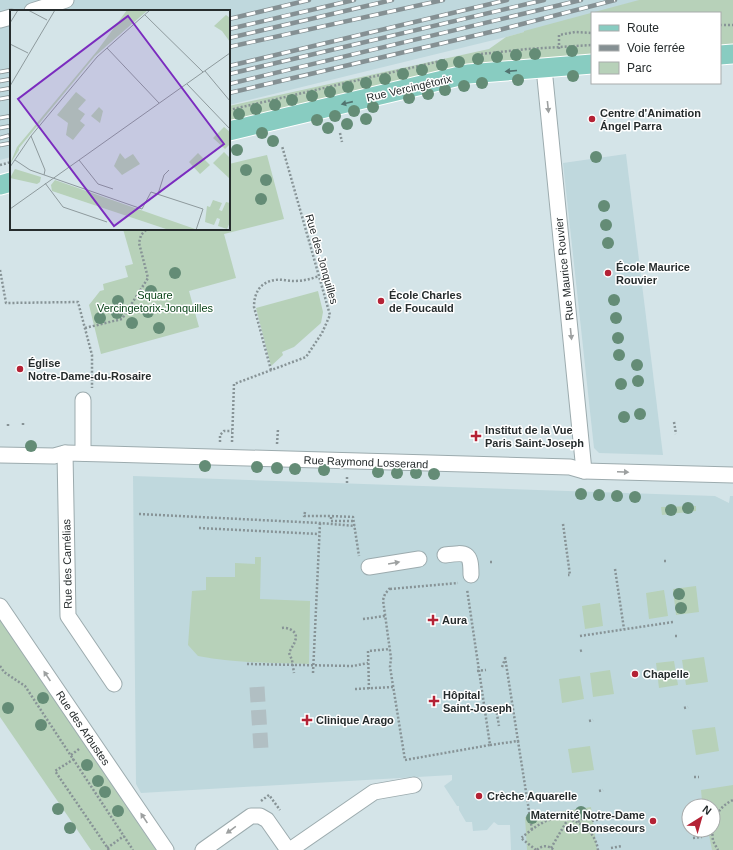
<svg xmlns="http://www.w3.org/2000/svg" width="733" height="850" font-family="Helvetica,sans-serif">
  <rect width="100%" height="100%" fill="#d4e4e8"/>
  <!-- built -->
  <g fill="#bfd8dd" fill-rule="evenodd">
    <path d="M0,0H641L506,37L229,105V11H11V157L0,160Z"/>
    <path d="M626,154L663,455L599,453L594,448L563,163Z"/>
    <path d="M133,476L715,496L729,503L730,496H733V850H511L510,825H498L494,822L487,830L473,831L472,822H466L459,810V806H457L444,786L452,780V775L141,793L136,784ZM689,806H713V830H689Z"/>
  </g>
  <!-- green -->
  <g fill="#b7d1b9">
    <path d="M639,0H733V46L720,47V13H592V57L466,65L229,121V106L489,49L506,37L524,32V31Z"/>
    <path d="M267,155L284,219L224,234L236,278L189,291L199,327L101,354L89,305L100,291L104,290L103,284L128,277L125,266L133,264L123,229H229V164Z"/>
    <path d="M318,291L323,312L321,323L294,347L282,352L283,355L271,366L256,308Z"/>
    <path d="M696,506V511L662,515L661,507Z"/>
    <path d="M255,557H261L260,599L310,601L309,664C271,663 235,663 198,656L188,645L192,591L206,590V577H235V563L255,564Z"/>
    <path d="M696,586L699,612L676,615L673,589Z"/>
    <path d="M664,590L668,616L649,619L646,593Z"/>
    <path d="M600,603L603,626L585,629L582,606Z"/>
    <path d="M0,619L156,850H91L0,717Z"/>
    <path d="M704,657L708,682L686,685L682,660Z"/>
    <path d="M674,661L678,685L659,688L656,663Z"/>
    <path d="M610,670L614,694L593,697L590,673Z"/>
    <path d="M580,676L584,699L562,703L559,679Z"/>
    <path d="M715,727L719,751L696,755L692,730Z"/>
    <path d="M590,746L594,770L572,773L568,749Z"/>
    <path d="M733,785V850H712L708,830H713V806H706L710,805V800L702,801L701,790Z"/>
    <path d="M591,807L597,850H527L525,817Z"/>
  </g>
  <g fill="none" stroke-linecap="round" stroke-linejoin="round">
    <!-- minor-tunnel -->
    <path stroke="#b1bfc3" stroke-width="15" stroke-dasharray="15 8" stroke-linecap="butt" d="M257,687L261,749"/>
    <!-- minor casing -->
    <g stroke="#9cabae" stroke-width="17">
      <g id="minor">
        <path d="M32,11L66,0"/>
        <path d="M0,20L11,17"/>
        <path d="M544,68L584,471"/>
        <path d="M83,400V453"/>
        <path d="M65,453L68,616L114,684"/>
        <path d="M0,455L54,456L65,453L107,454L570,467L584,471L733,475"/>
        <path d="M445,555C467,552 471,552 471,575"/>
        <path d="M369,567L419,559"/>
        <path d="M0,606L166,850"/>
        <path d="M203,850L251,816H260L267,820L288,850"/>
        <path d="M290,850L374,792L414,785"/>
      </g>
    </g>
    <!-- major casing -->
    <g stroke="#fff" stroke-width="21">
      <g id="major">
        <path d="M720,55L733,54"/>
        <path d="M229,131L468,74L592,64"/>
        <path d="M0,185L11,182"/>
      </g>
    </g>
    <!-- path -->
    <g stroke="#879396" stroke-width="2.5" stroke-dasharray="2 2" stroke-linecap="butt">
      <path d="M720,25H733"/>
      <path d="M559,49V35L575,32L592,33"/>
      <path d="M481,54L527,49L592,45"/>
      <path d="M229,110L445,60"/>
      <path d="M340,133L342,142"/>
      <path d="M0,165L11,162"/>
      <path d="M0,270L6,303L78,302L92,355V388"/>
      <path d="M85,328L122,319L148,278L139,243L141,235L147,229"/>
      <path d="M271,370L254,307C254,293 260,282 275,280C281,279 288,281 294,281C303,281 311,279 319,276"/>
      <path d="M674,422L676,434"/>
      <path d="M23,425V422"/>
      <path d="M8,426V423"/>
      <path d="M220,442V435L224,431H232"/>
      <path d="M232,442L234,384L306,357L322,333L330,315L282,146"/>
      <path d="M277,444L278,429"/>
      <path d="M347,483V476"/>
      <path d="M305,512L304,516H331"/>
      <path d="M139,514L320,523L355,526"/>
      <path d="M353,521H331V516L353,517L359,556"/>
      <path d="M563,524L570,575H568"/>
      <path d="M199,528L319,534"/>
      <path d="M664,561H668"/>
      <path d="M490,562H493"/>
      <path d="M615,569L624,629"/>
      <path d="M390,588L385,594L383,600L391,658L390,667L405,760L490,745L467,589"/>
      <path d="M390,589L458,583"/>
      <path d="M363,619L385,616"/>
      <path d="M282,628C289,627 299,632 295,641C294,645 291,648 289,653L292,660L294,673"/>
      <path d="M580,636L673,622"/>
      <path d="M675,636H678"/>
      <path d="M580,651L583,650"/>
      <path d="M505,657L518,741"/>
      <path d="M247,664L353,666L368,663"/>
      <path d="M0,666L4,672L25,686L133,850"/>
      <path d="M502,667L505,659"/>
      <path d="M477,671L486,670"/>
      <path d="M313,673L320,523"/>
      <path d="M355,689L393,687"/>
      <path d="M369,689L368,651L390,649"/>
      <path d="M684,708L688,707"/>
      <path d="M485,710L496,708L499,726"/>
      <path d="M589,721L593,720"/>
      <path d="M490,745L518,741L532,830"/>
      <path d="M71,755L79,749"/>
      <path d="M74,759L55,771L109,850"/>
      <path d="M694,777H699"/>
      <path d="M599,791L603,790"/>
      <path d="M261,801L269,795L280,810"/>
      <path d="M590,814L591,821L607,818"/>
      <path d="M578,822L590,814L600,813"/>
      <path d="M713,826C715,814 722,805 733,800"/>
      <path d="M712,830L713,841L718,850"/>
      <path d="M693,838L702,837"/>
      <path d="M107,848L124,836"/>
      <path d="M551,848L568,819"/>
      <path d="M611,848L622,846"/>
      <path d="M536,850L521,838C529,832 539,823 549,820C571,813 595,828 598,850"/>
      <path d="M537,850C542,845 548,845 554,850"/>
    </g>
    <!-- minor -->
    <use href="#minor" stroke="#fff" stroke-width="15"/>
    <!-- major -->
    <use href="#major" stroke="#88ccc1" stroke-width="19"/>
    <!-- rail casing -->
    <g stroke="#859093" stroke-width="4.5">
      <g id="rail">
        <path d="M229,19L309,0"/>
        <path d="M229,29L354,0"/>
        <path d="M229,38L392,0"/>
        <path d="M229,47L443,0"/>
        <path d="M229,66L507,0"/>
        <path d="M0,72L11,70"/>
        <path d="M229,74L544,0"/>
        <path d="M0,81L11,79"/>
        <path d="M229,84L581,0"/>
        <path d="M0,90L11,88"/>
        <path d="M229,93L499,30L615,0"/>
        <path d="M0,99L11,97"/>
        <path d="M0,118L11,116"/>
        <path d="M0,128L11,126"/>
        <path d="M0,138L11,135"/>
        <path d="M0,145L11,143"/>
      </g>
    </g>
    <!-- rail -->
    <use href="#rail" stroke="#fff" stroke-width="3" stroke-dasharray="9" stroke-linecap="butt"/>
  </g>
  <!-- trees -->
  <g fill="#648c76">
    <circle cx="572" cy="51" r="6"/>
    <circle cx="535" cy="54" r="6"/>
    <circle cx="516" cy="55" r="6"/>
    <circle cx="497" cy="57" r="6"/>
    <circle cx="478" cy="59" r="6"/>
    <circle cx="459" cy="62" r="6"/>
    <circle cx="442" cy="65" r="6"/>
    <circle cx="422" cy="70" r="6"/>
    <circle cx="403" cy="74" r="6"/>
    <circle cx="573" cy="76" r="6"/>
    <circle cx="385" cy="79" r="6"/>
    <circle cx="518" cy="80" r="6"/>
    <circle cx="366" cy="83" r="6"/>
    <circle cx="482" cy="83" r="6"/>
    <circle cx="464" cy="86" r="6"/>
    <circle cx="348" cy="87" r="6"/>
    <circle cx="445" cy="90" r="6"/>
    <circle cx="330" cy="92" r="6"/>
    <circle cx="428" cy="94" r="6"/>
    <circle cx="312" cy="96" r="6"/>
    <circle cx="409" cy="98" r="6"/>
    <circle cx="292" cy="100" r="6"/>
    <circle cx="275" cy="105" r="6"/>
    <circle cx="373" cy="107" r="6"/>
    <circle cx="256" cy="109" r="6"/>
    <circle cx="354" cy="111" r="6"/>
    <circle cx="239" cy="114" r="6"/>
    <circle cx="335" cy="116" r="6"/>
    <circle cx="366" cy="119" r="6"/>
    <circle cx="317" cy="120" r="6"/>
    <circle cx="347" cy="124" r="6"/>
    <circle cx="328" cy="128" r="6"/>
    <circle cx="262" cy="133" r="6"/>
    <circle cx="273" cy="141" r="6"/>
    <circle cx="237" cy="150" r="6"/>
    <circle cx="596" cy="157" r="6"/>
    <circle cx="246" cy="170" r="6"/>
    <circle cx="266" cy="180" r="6"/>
    <circle cx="261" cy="199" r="6"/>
    <circle cx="604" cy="206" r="6"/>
    <circle cx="606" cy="225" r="6"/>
    <circle cx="608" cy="243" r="6"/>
    <circle cx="175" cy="273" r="6"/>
    <circle cx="151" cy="291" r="6"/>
    <circle cx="614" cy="300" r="6"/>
    <circle cx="118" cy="301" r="6"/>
    <circle cx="148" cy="312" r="6"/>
    <circle cx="117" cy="313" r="6"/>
    <circle cx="100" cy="318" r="6"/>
    <circle cx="616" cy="318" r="6"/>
    <circle cx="132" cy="323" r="6"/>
    <circle cx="159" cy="328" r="6"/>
    <circle cx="618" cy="338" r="6"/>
    <circle cx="619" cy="355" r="6"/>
    <circle cx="637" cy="365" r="6"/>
    <circle cx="638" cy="381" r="6"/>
    <circle cx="621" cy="384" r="6"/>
    <circle cx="640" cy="414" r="6"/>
    <circle cx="624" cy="417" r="6"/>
    <circle cx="31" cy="446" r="6"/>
    <circle cx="205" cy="466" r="6"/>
    <circle cx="257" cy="467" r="6"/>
    <circle cx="277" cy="468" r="6"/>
    <circle cx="295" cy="469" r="6"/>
    <circle cx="324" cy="470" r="6"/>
    <circle cx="378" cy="472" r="6"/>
    <circle cx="397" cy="473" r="6"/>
    <circle cx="416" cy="473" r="6"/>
    <circle cx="434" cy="474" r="6"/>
    <circle cx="581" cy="494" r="6"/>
    <circle cx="599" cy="495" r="6"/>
    <circle cx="617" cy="496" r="6"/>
    <circle cx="635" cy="497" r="6"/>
    <circle cx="688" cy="508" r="6"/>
    <circle cx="671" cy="510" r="6"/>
    <circle cx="679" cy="594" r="6"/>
    <circle cx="681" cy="608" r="6"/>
    <circle cx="43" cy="698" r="6"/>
    <circle cx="8" cy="708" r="6"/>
    <circle cx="41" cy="725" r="6"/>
    <circle cx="87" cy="765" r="6"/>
    <circle cx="98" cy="781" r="6"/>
    <circle cx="105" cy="792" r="6"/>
    <circle cx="58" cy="809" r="6"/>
    <circle cx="118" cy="811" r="6"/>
    <circle cx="581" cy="812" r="6"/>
    <circle cx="532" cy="818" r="6"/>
    <circle cx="70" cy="828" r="6"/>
  </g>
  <!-- one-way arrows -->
  <defs><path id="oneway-solid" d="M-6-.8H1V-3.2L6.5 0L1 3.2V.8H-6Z"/></defs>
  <g fill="#527470">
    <use href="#oneway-solid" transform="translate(511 71) rotate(175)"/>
    <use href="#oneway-solid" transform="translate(347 103) rotate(167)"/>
  </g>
  <g fill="#9da0a0">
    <use href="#oneway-solid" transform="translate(548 107) rotate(84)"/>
    <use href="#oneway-solid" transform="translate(571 334) rotate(84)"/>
    <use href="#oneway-solid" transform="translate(623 472) rotate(2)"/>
    <use href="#oneway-solid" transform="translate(394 563) rotate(-10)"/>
    <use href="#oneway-solid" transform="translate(47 676) rotate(-124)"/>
    <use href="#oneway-solid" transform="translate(144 818) rotate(-124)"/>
    <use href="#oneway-solid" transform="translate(231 830) rotate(144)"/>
  </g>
  <!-- markers -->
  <g fill="#b42235" stroke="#fff" stroke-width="1.5">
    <circle cx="592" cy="119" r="4"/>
    <circle cx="608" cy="273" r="4"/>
    <circle cx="381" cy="301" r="4"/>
    <circle cx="20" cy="369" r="4"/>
    <path d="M474 430h4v4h4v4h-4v4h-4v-4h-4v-4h4z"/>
    <path d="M431 614h4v4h4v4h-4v4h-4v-4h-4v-4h4z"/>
    <circle cx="635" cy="674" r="4"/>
    <path d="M432 695h4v4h4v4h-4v4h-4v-4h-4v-4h4z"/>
    <path d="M305 714h4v4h4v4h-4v4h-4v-4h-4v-4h4z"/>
    <circle cx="479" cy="796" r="4"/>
    <circle cx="653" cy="821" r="4"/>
  </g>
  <g text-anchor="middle" stroke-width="3" stroke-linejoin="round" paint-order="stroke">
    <!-- street labels -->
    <g font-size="11" fill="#262c2d" stroke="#fff">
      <text transform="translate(409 88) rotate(-13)" y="4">Rue Vercingétorix</text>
      <text transform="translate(322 259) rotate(74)" y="4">Rue des Jonquilles</text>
      <text transform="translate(564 269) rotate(-96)" y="4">Rue Maurice Rouvier</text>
      <text transform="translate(366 462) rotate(2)" y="4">Rue Raymond Losserand</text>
      <text transform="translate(67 564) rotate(-91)" y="4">Rue des Camélias</text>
      <text transform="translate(83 728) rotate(56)" y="4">Rue des Arbustes</text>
    </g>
    <!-- poi labels -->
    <g font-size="11" font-weight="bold" fill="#262c2d" stroke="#fff" text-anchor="start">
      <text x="600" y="117">Centre d'Animation<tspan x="600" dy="13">Ángel Parra</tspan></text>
      <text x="616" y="271">École Maurice<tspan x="616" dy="13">Rouvier</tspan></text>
      <text x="389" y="299">École Charles<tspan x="389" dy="13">de Foucauld</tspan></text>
      <text x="28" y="367">Église<tspan x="28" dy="13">Notre-Dame-du-Rosaire</tspan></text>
      <text x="485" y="434">Institut de la Vue<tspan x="485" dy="13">Paris Saint-Joseph</tspan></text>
      <text x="442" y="624">Aura</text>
      <text x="643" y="678">Chapelle</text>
      <text x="443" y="699">Hôpital<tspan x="443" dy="13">Saint-Joseph</tspan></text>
      <text x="316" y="724">Clinique Arago</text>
      <text x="487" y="800">Crèche Aquarelle</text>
      <text x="645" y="819" text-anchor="end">Maternité Notre-Dame<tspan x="645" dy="13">de Bonsecours</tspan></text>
    </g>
    <!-- park labels -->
    <g font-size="11" fill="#094418" stroke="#fff">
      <text x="155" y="299">Square<tspan x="155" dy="13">Vercingetorix-Jonquilles</tspan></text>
    </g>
  </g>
  <!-- overview -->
  <g transform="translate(10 10)">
    <rect width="220" height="220" fill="#d4e4e8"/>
    <path d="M117,0H138L85,46L9,138V140L0,154L7,137L87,41ZM216,5L220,8V32L212,21L204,16ZM66,82L76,90L68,99L75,104L70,111L75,115L63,130L56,125L58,113L47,105ZM89,97L93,101L90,113L81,106ZM214,117L220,122V134L215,139L203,128ZM214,142L220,148V169L203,153ZM110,143L115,149L123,144L130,154L112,165L104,156ZM188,143L200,155L190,164L179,152ZM5,159L31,167L30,172L27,174L0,168ZM45,170L185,219L184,220H159L42,181L41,175ZM203,190L212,193L209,200L212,201L216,192L220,193V212L217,219L208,216L210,209L207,208L204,215L195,212L197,196L200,197Z" fill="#b7d1b9"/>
    <path fill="none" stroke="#8e9a9d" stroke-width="1" d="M18,0L37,10M135,5L193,62M0,13L8,0M0,34L18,43M97,38L149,93M195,61L220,91M177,74L220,119M0,76L45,0M21,126L35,160L34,165M5,150L20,160L132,199L141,182L193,199L186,220M69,150L88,174L103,179M0,157L21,126L87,47L140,0M35,173L53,197L97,212M148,184L154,165L159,160M0,199L220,43"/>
    <path fill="#7b2cbf" fill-opacity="0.15" stroke="#7b2cbf" stroke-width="2" d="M118,6L214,134L104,216L8,89Z"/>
    <rect width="220" height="220" fill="none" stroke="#262c2d" stroke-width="2"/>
  </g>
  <!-- legend -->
  <rect x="591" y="12" width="130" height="72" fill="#ffffff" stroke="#a8abab"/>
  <rect x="599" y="25" width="20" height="6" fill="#88ccc1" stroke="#a8abab"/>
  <text x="627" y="32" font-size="12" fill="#262c2d">Route</text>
  <rect x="599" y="45" width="20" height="6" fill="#859093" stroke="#a8abab"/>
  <text x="627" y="52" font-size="12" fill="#262c2d">Voie ferrée</text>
  <rect x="599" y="62" width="20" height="12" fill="#b7d1b9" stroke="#a8abab"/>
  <text x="627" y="72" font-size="12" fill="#262c2d">Parc</text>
  <!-- north arrow -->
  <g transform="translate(701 818) rotate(37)"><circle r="19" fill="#ffffff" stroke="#a8abab"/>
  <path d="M0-3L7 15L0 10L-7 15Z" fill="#b42235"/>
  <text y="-6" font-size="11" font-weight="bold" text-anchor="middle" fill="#262c2d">N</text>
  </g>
</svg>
